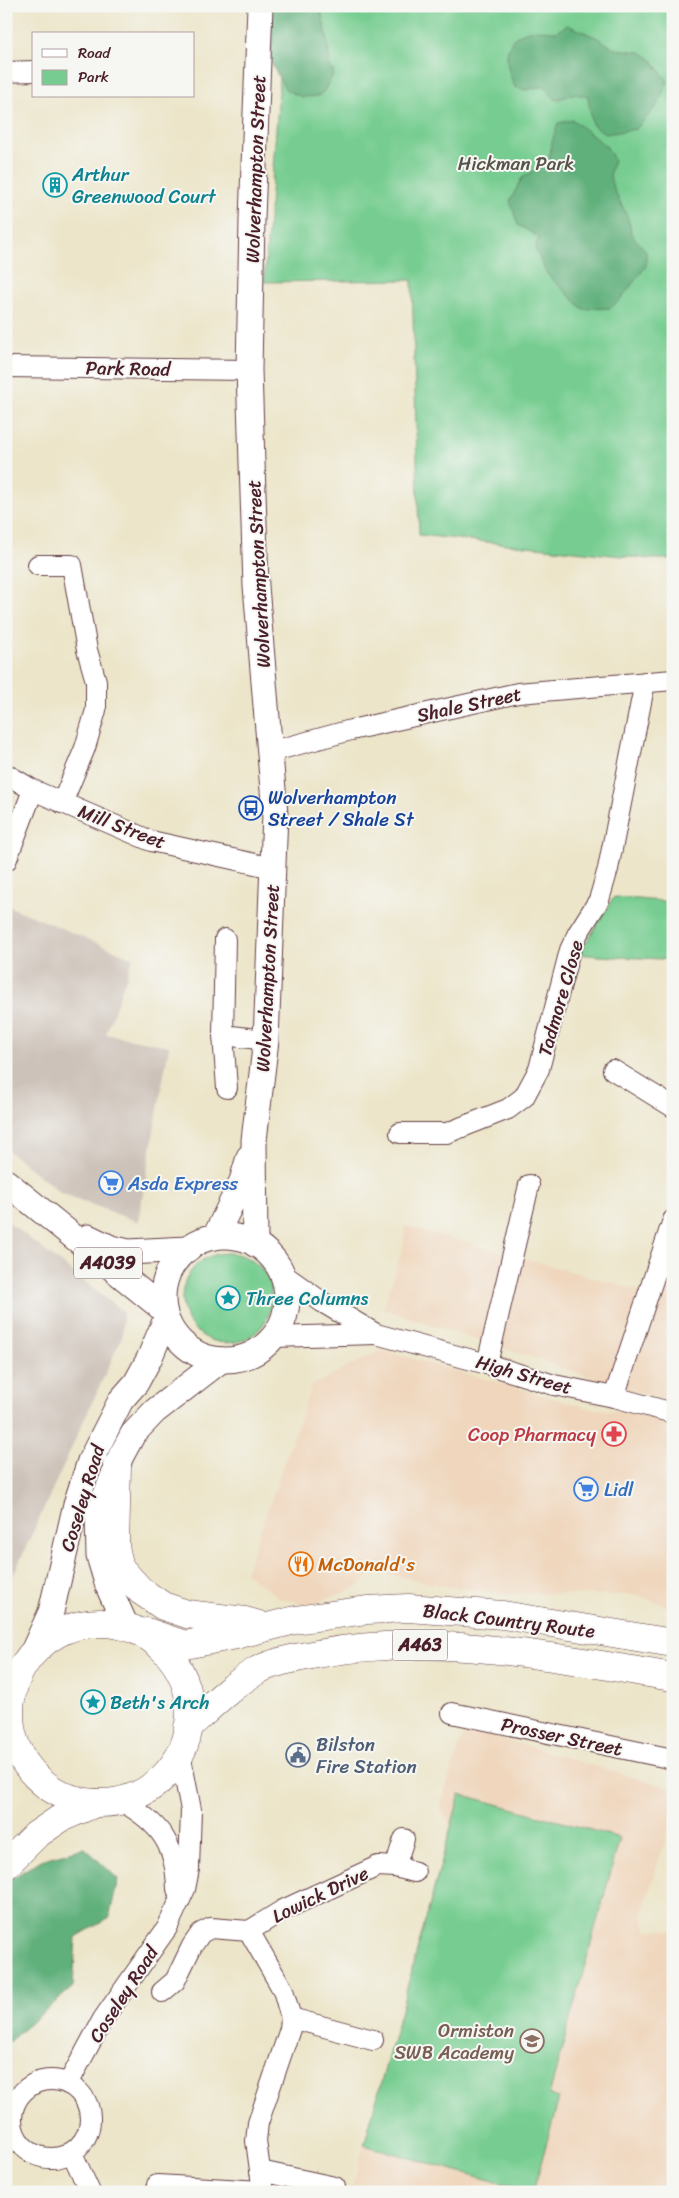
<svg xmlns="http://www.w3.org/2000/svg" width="679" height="2198" font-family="Sriracha,sans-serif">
  <rect width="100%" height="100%" fill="#f6f6f2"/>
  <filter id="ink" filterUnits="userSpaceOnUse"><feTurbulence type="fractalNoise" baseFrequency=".02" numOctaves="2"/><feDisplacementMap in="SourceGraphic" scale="10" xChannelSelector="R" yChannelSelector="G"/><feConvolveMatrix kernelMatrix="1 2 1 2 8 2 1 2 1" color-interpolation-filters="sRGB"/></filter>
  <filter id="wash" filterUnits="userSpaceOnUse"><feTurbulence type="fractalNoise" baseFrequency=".0096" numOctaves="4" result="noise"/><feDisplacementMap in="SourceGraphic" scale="20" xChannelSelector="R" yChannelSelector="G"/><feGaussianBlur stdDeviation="1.12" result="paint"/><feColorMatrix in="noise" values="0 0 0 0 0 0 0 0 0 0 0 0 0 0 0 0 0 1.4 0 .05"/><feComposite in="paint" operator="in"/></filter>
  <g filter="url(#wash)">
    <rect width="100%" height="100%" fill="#ece5c9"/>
    <!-- built -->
    <g fill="#efd6bc">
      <path d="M406,1226L642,1291L612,1382L600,1380L383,1309L403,1248Z"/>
      <path d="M673,1247V1402L624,1389Z"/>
      <path d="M382,1350L588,1408L673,1418V1610L639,1595L506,1594L444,1586L375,1571L356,1588L308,1605L280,1598L245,1573L312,1385Z"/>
      <path d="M465,1728L673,1789V1816L642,1913L647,1931L673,1930V2192H351L451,1825L439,1809Z"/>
    </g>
    <!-- industrial -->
    <g fill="#cdc2b9">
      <path d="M8,906L133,958L106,1034L169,1046L138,1222L61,1193L6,1149Z"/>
      <path d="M6,1220L123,1312L122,1337L6,1591Z"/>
    </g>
    <!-- green -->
    <g fill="#77cd91" stroke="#60765e">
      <path d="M277,6H673V559H651L419,535L412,280L264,282L279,92Z"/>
      <path d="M614,897L673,902V960C641,957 610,958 579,954Z"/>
      <circle cx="227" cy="1298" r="45"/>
      <path d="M460,1794L620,1838L549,2095L559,2098L533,2192L364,2145Z"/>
    </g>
    <!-- forest -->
    <g fill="#61b07b" stroke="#566853">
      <path d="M269,6H320L327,37L330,67L334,73L324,91L318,96L302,97L286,90L270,61Z"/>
      <path d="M567,25L598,38L615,49L641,52L650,58L668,81L656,107L636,129L606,134L592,124L588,96L573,94L556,100L544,86L526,90L515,87C496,47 512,23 556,32Z"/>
      <path d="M573,120L607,147L614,160C613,164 610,170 610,175C612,196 631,212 631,234L646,251V266L620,300L610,308L583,309L547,274L535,249L539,237L518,225L510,201L522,178L549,161L552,142L558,123Z"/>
      <path d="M85,1848L118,1879L109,1918L76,1937L73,1987L6,2044V1882L43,1859Z"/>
    </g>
  </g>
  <g filter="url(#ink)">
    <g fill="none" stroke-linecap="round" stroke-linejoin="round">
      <!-- minor casing -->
      <g stroke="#623d43" stroke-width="22">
        <g id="minor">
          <path d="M6,72L34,71"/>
          <path d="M6,367L249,370"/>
          <path d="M38,565H72L87,650L96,681V710L85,748L62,803"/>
          <path d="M270,752L351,730L518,693L673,680"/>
          <path d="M6,774L33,790L151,841L273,868"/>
          <path d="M6,861L33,790"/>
          <path d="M225,939L223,1035L266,1040"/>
          <path d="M223,1035L227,1088"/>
          <path d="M613,1070L673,1107"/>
          <path d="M400,1133H447L508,1109L524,1097L539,1069L570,950L578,933L599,900L608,869L645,682"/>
          <path d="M281,1273L322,1302L376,1334L487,1364L554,1385L614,1397L673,1413"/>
          <path d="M273,1337L376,1334"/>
          <path d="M487,1364L529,1185"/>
          <path d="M614,1397L673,1220"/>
          <path d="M452,1713L673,1759"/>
          <path d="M121,1801C160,1823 176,1844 177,1889"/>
          <path d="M395,1867L415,1872"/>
          <path d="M162,1992L175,1981L192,1946L201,1933L211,1928L249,1931"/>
          <path d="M291,2018L373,2040"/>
          <circle cx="51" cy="2119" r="39"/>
          <path d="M68,2084L103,2019L167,1928L185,1889L189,1869L191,1810L180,1753"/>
          <path d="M72,2153L90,2192"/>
          <path d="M260,2171L335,2187"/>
          <path d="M157,2185L263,2191"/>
          <path d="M263,2192L256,2141L258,2123L290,2029L291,2018L283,1990L249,1931L283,1910L378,1866L395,1867L404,1839"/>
        </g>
      </g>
      <!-- major casing -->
      <g stroke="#623d43" stroke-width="27">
        <g id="major">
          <path d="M6,1182L164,1310"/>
          <circle cx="225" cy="1298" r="62"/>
          <path d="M88,1237L111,1248L128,1252L188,1249"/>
          <path d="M215,1237L242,1181L249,1157"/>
          <path d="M255,1244L254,1140L266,1040L275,814L256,586L249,370L252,219L260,6"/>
          <path d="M125,1624L108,1586L99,1556L98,1515L121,1456L133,1434L155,1411L221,1360"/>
          <path d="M30,1658L51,1612L76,1504L90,1461L121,1400L136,1383L149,1359L166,1319"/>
        </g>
      </g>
      <!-- highway casing -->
      <g stroke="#623d43" stroke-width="29">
        <g id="highway">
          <path d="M117,1466L115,1547L120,1568L141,1591L163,1606L187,1614L245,1621L259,1625"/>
          <circle cx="100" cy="1713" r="90"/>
          <path d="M147,1632L185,1645L236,1635L295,1620L367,1610L408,1608L503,1615L673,1643"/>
          <path d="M188,1727C210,1707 232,1685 258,1670C276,1661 297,1658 317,1654C435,1631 556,1658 673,1677"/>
          <path d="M6,1865L36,1835L61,1818L96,1803"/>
        </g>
      </g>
      <!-- minor -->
      <use href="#minor" stroke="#fff" stroke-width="20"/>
      <!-- major -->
      <use href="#major" stroke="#fff" stroke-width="25"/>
      <!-- highway -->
      <use href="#highway" stroke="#fff" stroke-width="28"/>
    </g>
  </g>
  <!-- icons -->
  <defs>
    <g id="building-ring" transform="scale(1.25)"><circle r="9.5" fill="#f6f6f2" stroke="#0f9aa8" stroke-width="1.5"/><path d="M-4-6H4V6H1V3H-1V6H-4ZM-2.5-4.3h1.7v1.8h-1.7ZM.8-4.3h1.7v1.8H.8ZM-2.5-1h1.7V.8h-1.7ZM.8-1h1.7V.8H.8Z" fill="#0f9aa8"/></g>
    <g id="bus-ring" transform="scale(1.25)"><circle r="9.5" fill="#f6f6f2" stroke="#1a4fb4" stroke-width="1.5"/><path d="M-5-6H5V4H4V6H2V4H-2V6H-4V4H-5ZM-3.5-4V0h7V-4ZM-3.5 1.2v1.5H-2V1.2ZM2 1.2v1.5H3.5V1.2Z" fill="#1a4fb4"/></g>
    <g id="supermarket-ring" transform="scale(1.25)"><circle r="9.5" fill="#f6f6f2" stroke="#3f7fe0" stroke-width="1.5"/><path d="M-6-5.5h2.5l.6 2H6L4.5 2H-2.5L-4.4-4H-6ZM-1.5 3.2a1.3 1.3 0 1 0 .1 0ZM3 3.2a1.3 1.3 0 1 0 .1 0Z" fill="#3f7fe0"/></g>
    <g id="sight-ring" transform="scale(1.25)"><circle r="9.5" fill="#f6f6f2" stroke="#0f9aa8" stroke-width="1.5"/><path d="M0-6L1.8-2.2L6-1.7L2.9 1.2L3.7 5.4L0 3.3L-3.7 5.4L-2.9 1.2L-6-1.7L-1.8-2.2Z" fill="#0f9aa8"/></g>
    <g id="pharmacy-ring" transform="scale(1.25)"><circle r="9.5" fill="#f6f6f2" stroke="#e0444e" stroke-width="1.5"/><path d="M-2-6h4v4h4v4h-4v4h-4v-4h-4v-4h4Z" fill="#e0444e"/></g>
    <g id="restaurant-ring" transform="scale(1.25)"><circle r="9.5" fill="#f6f6f2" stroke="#e8710a" stroke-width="1.5"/><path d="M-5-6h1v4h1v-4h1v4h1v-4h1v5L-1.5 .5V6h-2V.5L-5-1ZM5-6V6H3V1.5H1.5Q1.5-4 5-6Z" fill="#e8710a"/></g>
    <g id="civic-ring" transform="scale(1.25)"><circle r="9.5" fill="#f6f6f2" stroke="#5c6f8a" stroke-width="1.5"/><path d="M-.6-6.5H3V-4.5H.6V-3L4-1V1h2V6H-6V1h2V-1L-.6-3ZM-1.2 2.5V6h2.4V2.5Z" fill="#5c6f8a"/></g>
    <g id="school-ring" transform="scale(1.25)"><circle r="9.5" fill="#f6f6f2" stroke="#8d6e63" stroke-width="1.5"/><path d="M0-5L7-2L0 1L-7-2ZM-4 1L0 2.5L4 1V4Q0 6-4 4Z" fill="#8d6e63"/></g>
  </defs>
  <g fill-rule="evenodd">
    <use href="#building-ring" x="55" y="185"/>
    <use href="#bus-ring" x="251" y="808"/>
    <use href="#supermarket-ring" x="111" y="1183"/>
    <use href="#sight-ring" x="228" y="1298"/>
    <use href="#pharmacy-ring" x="614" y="1434"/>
    <use href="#supermarket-ring" x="586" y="1489"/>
    <use href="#restaurant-ring" x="301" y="1564"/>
    <use href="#sight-ring" x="93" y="1702"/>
    <use href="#civic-ring" x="298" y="1755"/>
    <use href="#school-ring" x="532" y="2041"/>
  </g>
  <g text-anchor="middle" stroke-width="4" stroke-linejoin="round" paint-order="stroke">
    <!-- shield labels -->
    <g fill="#f6f6f2" stroke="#7e6067" stroke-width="1">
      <rect x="74" y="1247.5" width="68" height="31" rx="4"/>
      <rect x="392.5" y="1629.5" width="55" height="31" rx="4"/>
    </g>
    <g font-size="18" font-weight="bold" fill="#4a1f2b">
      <text x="108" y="1269">A4039</text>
      <text x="420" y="1651">A463</text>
    </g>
    <!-- park labels -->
    <g font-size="19" fill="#58534a" stroke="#f6f6f2">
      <text x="516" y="170">Hickman Park</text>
    </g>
    <!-- street labels -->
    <g font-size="19" fill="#4a1f2b" stroke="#f6f6f2">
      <text transform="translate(255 169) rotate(-88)" y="7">Wolverhampton Street</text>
      <text transform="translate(128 368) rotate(1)" y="7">Park Road</text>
      <text transform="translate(258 574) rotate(-93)" y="7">Wolverhampton Street</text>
      <text transform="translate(469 704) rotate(-12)" y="7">Shale Street</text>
      <text transform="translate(122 826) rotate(21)" y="7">Mill Street</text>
      <text transform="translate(267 978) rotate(-87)" y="7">Wolverhampton Street</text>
      <text transform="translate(560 998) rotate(-74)" y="7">Tadmore Close</text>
      <text transform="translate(524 1374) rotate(16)" y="7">High Street</text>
      <text transform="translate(82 1498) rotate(-73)" y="7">Coseley Road</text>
      <text transform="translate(509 1620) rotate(7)" y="7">Black Country Route</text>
      <text transform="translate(562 1736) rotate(12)" y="7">Prosser Street</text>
      <text transform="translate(320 1894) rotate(-26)" y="7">Lowick Drive</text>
      <text transform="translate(123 1994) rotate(-57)" y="7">Coseley Road</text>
    </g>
    <!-- culture labels -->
    <g font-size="19" fill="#0d838f" stroke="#f6f6f2" text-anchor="start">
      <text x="72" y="181">Arthur<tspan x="72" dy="22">Greenwood Court</tspan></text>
      <text x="246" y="1305">Three Columns</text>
      <text x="110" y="1709">Beth's Arch</text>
    </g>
    <!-- transit labels -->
    <g font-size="19" fill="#164399" stroke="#f6f6f2" text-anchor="start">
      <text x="268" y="804">Wolverhampton<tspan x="268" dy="22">Street / Shale St</tspan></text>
    </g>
    <!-- shop labels -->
    <g font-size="19" fill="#366cbe" stroke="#f6f6f2" text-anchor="start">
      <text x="128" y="1190">Asda Express</text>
      <text x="604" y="1496">Lidl</text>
    </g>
    <!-- health labels -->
    <g font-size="19" fill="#be3a42" stroke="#f6f6f2" text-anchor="end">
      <text x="596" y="1441">Coop Pharmacy</text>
    </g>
    <!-- food labels -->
    <g font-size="19" fill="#c56008" stroke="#f6f6f2" text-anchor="start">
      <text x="318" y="1571">McDonald's</text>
    </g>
    <!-- service labels -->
    <g font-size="19" fill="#4e5e75" stroke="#f6f6f2" text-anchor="start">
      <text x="316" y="1751">Bilston<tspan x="316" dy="22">Fire Station</tspan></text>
    </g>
    <!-- education labels -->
    <g font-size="19" fill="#785e54" stroke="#f6f6f2" text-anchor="end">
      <text x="514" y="2037">Ormiston<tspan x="514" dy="22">SWB Academy</tspan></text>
    </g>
  </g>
  <!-- margin -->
  <rect width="679" height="2198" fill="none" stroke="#f6f6f2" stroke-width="25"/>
  <!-- legend -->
  <rect x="32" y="32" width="162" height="65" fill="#f6f6f2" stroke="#b1a0a2"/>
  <rect x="42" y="49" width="25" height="8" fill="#ffffff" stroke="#b1a0a2"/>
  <text x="78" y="58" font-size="15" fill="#4a1f2b">Road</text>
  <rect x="42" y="70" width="25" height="15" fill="#77cd91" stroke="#b1a0a2"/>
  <text x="78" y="82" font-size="15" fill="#4a1f2b">Park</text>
</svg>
